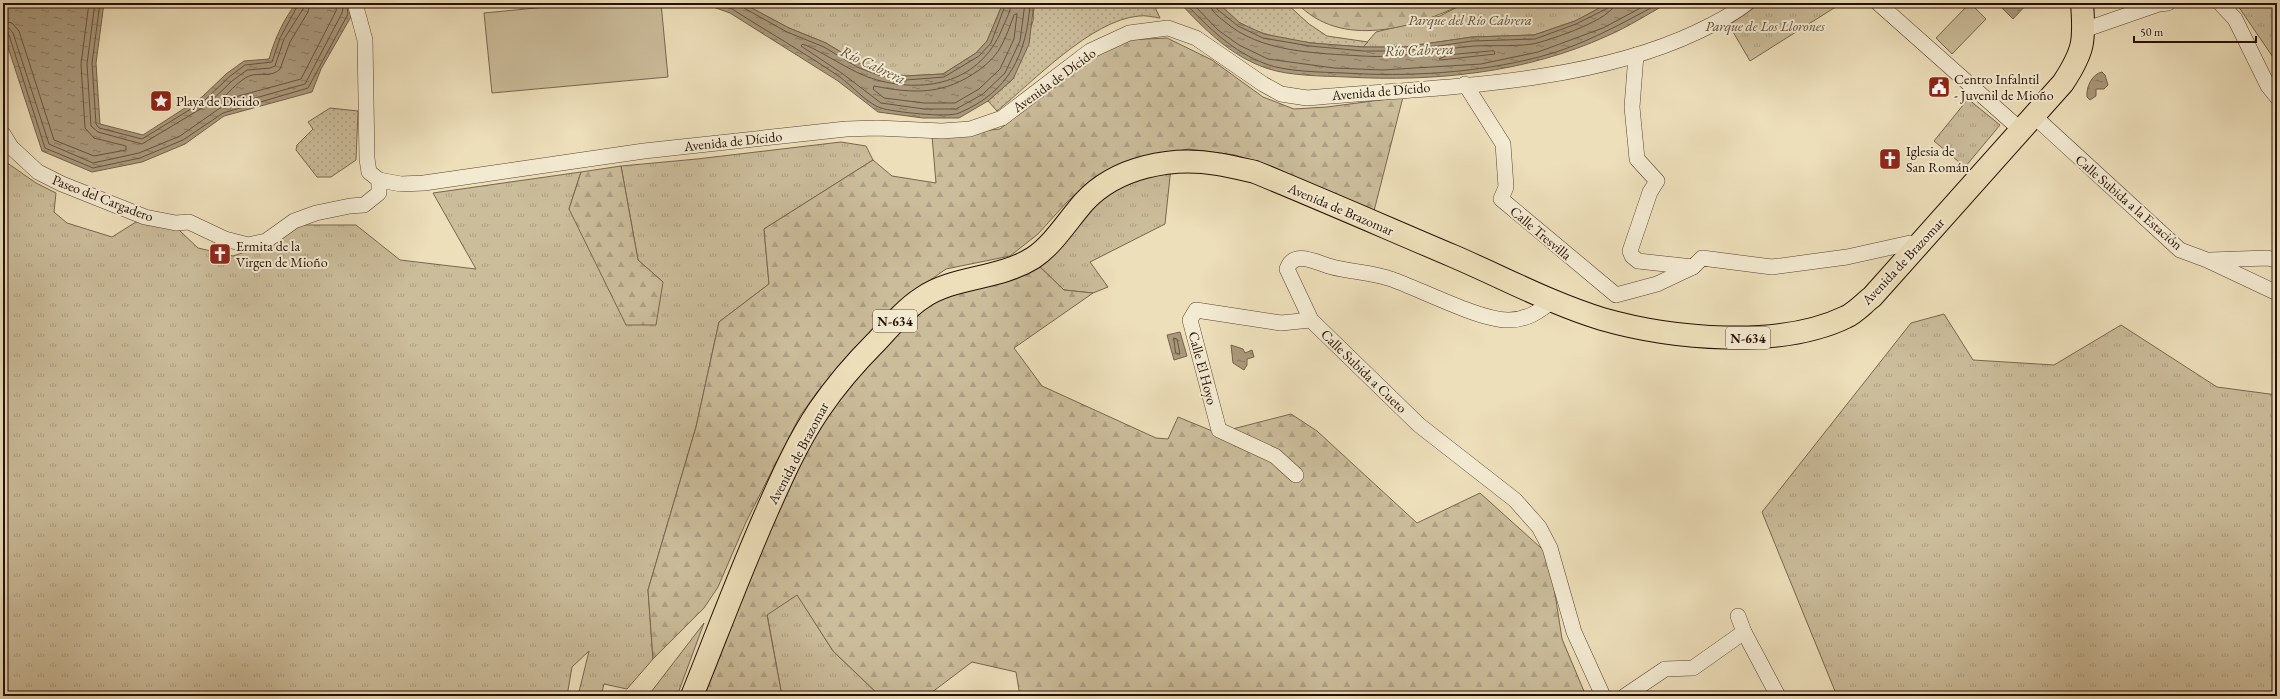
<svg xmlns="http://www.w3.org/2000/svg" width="2280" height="699" font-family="'EB Garamond',serif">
  <defs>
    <pattern id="grass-tufts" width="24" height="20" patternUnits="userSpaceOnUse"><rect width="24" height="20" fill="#cbbc9a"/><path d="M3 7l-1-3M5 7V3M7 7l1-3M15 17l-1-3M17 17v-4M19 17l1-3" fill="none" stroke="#aea083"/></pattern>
    <pattern id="forest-firs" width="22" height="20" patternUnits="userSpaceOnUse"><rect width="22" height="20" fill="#cbbc9a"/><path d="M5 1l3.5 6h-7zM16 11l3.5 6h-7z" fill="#aea083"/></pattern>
    <pattern id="garden-dots" width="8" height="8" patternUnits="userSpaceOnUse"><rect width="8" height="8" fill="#cbbc9a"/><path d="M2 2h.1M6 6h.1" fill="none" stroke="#aea083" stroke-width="1.8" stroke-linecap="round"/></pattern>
    <pattern id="water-ripples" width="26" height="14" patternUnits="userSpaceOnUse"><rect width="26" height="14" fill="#a9987b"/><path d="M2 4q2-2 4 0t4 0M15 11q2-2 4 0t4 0" fill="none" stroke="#897a62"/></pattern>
  </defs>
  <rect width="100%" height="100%" fill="#eddfba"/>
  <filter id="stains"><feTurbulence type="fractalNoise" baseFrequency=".005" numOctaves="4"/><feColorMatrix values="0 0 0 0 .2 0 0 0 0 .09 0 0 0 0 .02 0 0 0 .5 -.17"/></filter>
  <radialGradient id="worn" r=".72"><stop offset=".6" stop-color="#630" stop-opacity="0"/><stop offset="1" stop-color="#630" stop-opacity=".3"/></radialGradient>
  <!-- grass -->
  <g fill="url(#grass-tufts)" stroke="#78664d">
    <path d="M742,3H1003L987,41L976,53L943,74L905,76L879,71L859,63L826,43L789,28Z"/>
    <path d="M1465,3H1609L1575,21L1534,35L1472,37L1404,47H1363L1376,32L1440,16Z"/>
    <path d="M1761,3H1842L1750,61L1729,25Z"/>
    <path d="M2236,3H2277V63Z"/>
    <path d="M1968,99L2000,125L1965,167L1934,141Z"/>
    <path d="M841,142L866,146L873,160L764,229L769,284L719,322L696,427L648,590L653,659L627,689L604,684L601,696H578L589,651L572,667L567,696H3V160L36,183L56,193L54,212L67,223L112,237L136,222L179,230L198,248L233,256L267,245L298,225H356L400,260L476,269L433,193L581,172L569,209L663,282L638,260L621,166L697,159Z"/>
    <path d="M1171,167L1165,224L1090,262L1108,287L1093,293L1064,290L1038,265L1056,252L1071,236L1090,207L1114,188Z"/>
    <path d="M1944,314L1973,360L2054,365L2121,325L2217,387L2277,395V696H1837L1762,512L1911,323Z"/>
    <path d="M797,594L833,651L880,696H782L767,614Z"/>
    <path d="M704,623L677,696H648Z"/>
  </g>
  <!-- forest -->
  <g fill="url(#forest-firs)" stroke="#78664d">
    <path d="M1297,3H1465C1414,28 1341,50 1297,3Z"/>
    <path d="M1167,38L1212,60L1263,97L1294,109L1327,107L1403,97L1374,211L1326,193L1274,167L1235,155L1188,149L1140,159L1094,178L1067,202L1038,234L1010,256L946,269L909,295L817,392L800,416L783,449L746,522L718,587L704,608L653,659L648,590L696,427L719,322L769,284L764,229L873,160L892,176L936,183L932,136L1000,129L1093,56L1127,40Z"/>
    <path d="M621,166L638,260L663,282L656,325H626L569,209L581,172Z"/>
    <path d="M1038,265L1064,290L1093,293L1014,348L1042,386L1156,438L1168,439L1178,417L1217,433L1291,414L1317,431L1417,523L1480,493L1561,566L1554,587L1562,639L1586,696H1020L1016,672L972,662L927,696H880L833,651L797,595L767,615L782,696H704L774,505L819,422L917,309L944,293Z"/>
  </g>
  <!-- garden -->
  <g fill="url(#garden-dots)" stroke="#78664d">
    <path d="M1034,3H1153L1160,18C1153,17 1145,15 1139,16C1091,20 1033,82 997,111L988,101L1013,79L1033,21Z"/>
    <path d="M1218,3H1286L1309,24L1327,36L1368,42L1363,47C1317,43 1248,44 1218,3Z"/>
    <path d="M330,108L358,111L356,160L331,177H317L296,150L297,145L313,129L308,122Z"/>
  </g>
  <!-- pitch -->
  <g fill="#cbbc9a" stroke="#78664d">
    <path d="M588,3H661L668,77L492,93L484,13Z"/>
    <path d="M1970,3L1986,19L1952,54L1936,38Z"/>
  </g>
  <!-- water -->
  <g fill="url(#water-ripples)" stroke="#75614a">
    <path d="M3,3H104L96,63L100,124L143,135L202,97L226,74L244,61L269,59C275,38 283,21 296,3H355L352,15L321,69L312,92L224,116L185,144L142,162L92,172L42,151L3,32Z"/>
    <path d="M487,3H561L522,8Z"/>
    <path d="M702,3H742L789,28L826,43L859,63L879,71L905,76L943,74L976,53L987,41L1003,3H1034L1029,44L1013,79L988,101L959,118H923L878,112L838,81L730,13Z"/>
    <path d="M1180,3H1218L1240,23L1264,34L1311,43L1363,47H1404L1472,37L1534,35L1575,21L1609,3H1668C1648,14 1628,27 1607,36C1526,73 1434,82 1347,77C1323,76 1288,76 1266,68C1231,56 1204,29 1180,3Z"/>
    <path d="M2004,3H2028L2013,19L2001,7Z"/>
    <path d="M2102,72L2105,75L2108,85L2104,89H2096V96L2090,100L2087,97C2086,87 2092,74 2102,72Z"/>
    <path d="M1180,332L1187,356L1174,360L1167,335Z"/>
    <path d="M1231,345L1243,349L1245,353L1252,350L1254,357L1247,359V365L1244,370L1233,363Z"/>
  </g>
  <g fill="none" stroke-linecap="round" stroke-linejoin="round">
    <!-- shore -->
    <g stroke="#68543e" stroke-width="1">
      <path d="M95,3L87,64L91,126L98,132L142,144L207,105L232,81L247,70L270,68L275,66L284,39L303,9L304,3"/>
      <path d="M100,3L92,63L96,124L99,128L142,139L204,101L229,77L245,65L272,62L280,38L299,3"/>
      <path d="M310,3L308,12L290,42L280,69C271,78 260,72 249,76C240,80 231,90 224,97V100L301,79L336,11L337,3"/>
      <path d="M714,3L732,9C768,32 805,53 840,77C851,85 869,105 881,108C893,112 948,118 959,113C1009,92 1027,54 1030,3"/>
      <path d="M741,3L744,8L787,32L824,47L857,67L878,75L906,80L944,77L979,56L991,43L1006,3"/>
      <path d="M1011,3C1011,12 1005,21 1002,29C981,81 928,94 877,80C851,73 828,54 803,44L801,46L843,74L881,103L924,109H956L983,94L1005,73L1020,41L1025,3"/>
      <path d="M1185,3C1209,28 1233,52 1266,64C1287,72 1322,72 1344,73C1408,77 1477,73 1539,57C1582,46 1621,24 1660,3"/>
      <path d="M1192,3L1218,30L1239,45L1268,59L1334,68L1382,70L1481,64L1538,52L1603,28L1650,3"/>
      <path d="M1210,3C1211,12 1218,16 1224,21C1260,53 1317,53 1362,56C1400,59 1437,49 1474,46C1491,45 1523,47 1537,43C1552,39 1614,19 1615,3"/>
      <path d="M1215,3L1217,9L1238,26L1263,38L1310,46L1363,51H1404L1472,41L1535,39L1576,24L1608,8L1610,3"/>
      <path d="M1017,14L1014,39L1000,69L979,89L955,103H924L884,98L873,89L874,86C915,94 944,95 979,70C987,64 995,57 1000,48C1006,38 1010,26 1014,15Z"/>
      <path d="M3,21L12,23L19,31L54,140L94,156L126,150V146L94,138L85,128L81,64L89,3"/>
      <path d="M3,27L9,28L13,33L49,144L93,163L139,153L180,136L220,108L305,84L342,13L344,3"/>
      <path d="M3,32L9,35L45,148L93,168L140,158L183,140L223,113L308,88L348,14L347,7"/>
      <path d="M1494,51L1495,54L1441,60L1439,59L1448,55Z"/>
      <path d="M1174,338L1177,339L1180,354L1176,353Z"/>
    </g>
    <!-- street casing -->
    <g stroke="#58432e" stroke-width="16">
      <g id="street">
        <path d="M1878,3L2022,131"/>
        <path d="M2220,3L2235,19L2268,86L2277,97"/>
        <path d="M2084,30L2159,4L2168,3"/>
        <path d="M1636,55L1632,107L1637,159L1657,181L1650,192L1630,251L1632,256L1638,261L1693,267L1702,258L1772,267L1847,257L1910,243L1916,248"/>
        <path d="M1465,84L1503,144L1506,187L1501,199L1616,295L1657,284L1693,267"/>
        <path d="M2035,117L2180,250L2207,260L2277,293"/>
        <path d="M3,134L11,147L38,172L62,184L145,217L176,223L189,222L225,239L248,245L266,241L294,221L316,213L350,206L364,205L379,193V180L369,172L367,159L365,40L355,3"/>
        <path d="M379,180L401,184L424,183L644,151L846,129L877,128L942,131L970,129L1002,118L1090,51L1129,33L1168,28L1196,38L1263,84L1281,94L1307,98C1432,87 1583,86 1697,32C1714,24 1732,15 1747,3"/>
        <path d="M2210,260L2267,258L2277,260"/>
        <path d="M1552,301C1539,312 1526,320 1509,320C1481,321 1420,289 1391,279C1372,272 1351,272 1332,267C1317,263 1294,249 1287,269L1311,320L1419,425L1515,500L1539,527L1550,548L1574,632L1603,696"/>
        <path d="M1296,475L1275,456L1219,430L1190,320L1196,310L1281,323L1311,320"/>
        <path d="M1738,616L1744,632L1778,696"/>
        <path d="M1625,696L1665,669L1693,668L1744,632"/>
      </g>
    </g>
    <!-- highway casing -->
    <g stroke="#260f00" stroke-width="24">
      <path id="highway" d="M692,696C717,634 740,572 767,511C782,477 798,441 819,410C836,385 855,363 876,342C890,327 905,309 922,298C953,276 998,280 1033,258C1053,245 1068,220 1084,202C1116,167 1172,156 1217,164C1230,166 1242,169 1255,172C1321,199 1387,228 1453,256C1502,277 1550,303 1602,319C1672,339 1780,349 1846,317C1855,313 1864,303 1872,297L2063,83C2084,51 2085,41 2082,3"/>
    </g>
    <!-- street -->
    <use href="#street" stroke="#f3ead2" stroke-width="15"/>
    <!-- highway -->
    <use href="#highway" stroke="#eddfba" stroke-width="22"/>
  </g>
  <!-- icons -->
  <defs>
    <g id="civic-square" transform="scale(1.15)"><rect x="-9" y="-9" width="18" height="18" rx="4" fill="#8f2418" stroke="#f3ead2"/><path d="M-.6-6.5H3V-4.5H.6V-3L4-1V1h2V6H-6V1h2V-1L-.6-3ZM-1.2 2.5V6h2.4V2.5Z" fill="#fff"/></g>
    <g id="sight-square" transform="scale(1.15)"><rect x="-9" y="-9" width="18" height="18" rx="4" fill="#8f2418" stroke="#f3ead2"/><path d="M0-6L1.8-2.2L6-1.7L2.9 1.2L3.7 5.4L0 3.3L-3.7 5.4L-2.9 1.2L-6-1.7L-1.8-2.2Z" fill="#fff"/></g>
    <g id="church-square" transform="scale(1.15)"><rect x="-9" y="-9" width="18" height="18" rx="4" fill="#8f2418" stroke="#f3ead2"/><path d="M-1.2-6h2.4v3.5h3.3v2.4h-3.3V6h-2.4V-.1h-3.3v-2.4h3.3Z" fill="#fff"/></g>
  </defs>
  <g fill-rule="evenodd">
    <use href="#civic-square" x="1939" y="87"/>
    <use href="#sight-square" x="161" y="101"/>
    <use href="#church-square" x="1890" y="159"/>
    <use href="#church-square" x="220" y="254"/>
  </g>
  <g text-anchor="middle" stroke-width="4" stroke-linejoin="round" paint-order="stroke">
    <!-- shield labels -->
    <g fill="#f3ead2" stroke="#64513f" stroke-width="1">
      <rect x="873" y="310" width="44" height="22" rx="3"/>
      <rect x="1726" y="327" width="44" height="22" rx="3"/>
    </g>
    <g font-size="13" font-weight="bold" fill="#260f00">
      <text x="895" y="326">N-634</text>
      <text x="1748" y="343">N-634</text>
    </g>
    <!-- park labels -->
    <g font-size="14" font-style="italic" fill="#604c36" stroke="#f3ead2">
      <text x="1470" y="25">Parque del Río Cabrera</text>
      <text x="1765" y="31">Parque de Los Llorones</text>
    </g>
    <!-- poi labels -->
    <g font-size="14" fill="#260f00" stroke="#f3ead2" text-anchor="start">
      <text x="1954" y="84">Centro Infalntil<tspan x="1954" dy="16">- Juvenil de Mioño</tspan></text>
      <text x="176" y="106">Playa de Dicido</text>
      <text x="1906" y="156">Iglesia de<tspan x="1906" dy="16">San Román</tspan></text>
      <text x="236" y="251">Ermita de la<tspan x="236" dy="16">Virgen de Mioño</tspan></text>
    </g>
    <!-- street labels -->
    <g font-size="14" fill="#260f00" stroke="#f3ead2">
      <text transform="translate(1054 80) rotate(-36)" y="5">Avenida de Dícido</text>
      <text transform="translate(1381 91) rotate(-5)" y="5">Avenida de Dícido</text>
      <text transform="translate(733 141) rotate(-6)" y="5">Avenida de Dícido</text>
      <text transform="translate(103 198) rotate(21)" y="5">Paseo del Cargadero</text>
      <text transform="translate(2129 202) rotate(41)" y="5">Calle Subida a la Estación</text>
      <text transform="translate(1341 209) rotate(23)" y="5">Avenida de Brazomar</text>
      <text transform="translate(1541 233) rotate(40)" y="5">Calle Tresvilla</text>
      <text transform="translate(1903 261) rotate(-47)" y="5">Avenida de Brazomar</text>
      <text transform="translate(1203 368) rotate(75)" y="5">Calle El Hoyo</text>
      <text transform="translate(1364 371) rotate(44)" y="5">Calle Subida a Cueto</text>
      <text transform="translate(798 453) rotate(-62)" y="5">Avenida de Brazomar</text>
    </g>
    <!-- water labels -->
    <g font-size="15" font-style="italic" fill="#614d37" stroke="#f3ead2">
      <text transform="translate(1419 50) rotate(-2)" y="5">Río Cabrera</text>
      <text transform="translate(873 65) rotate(25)" y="5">Río Cabrera</text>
    </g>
  </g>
  <!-- margin -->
  <rect width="2280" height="699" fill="none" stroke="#eddfba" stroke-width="16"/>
  <rect x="4" y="4" width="2272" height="691" fill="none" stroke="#260f00" stroke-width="2"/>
  <rect x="8" y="8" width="2264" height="683" fill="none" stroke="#260f00"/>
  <!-- scale -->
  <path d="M2134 36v6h122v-6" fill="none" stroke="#260f00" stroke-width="2"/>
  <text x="2140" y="36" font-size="12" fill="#260f00" stroke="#f3ead2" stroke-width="3" paint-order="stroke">50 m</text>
  <rect width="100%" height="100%" filter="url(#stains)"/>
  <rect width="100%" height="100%" fill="url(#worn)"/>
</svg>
